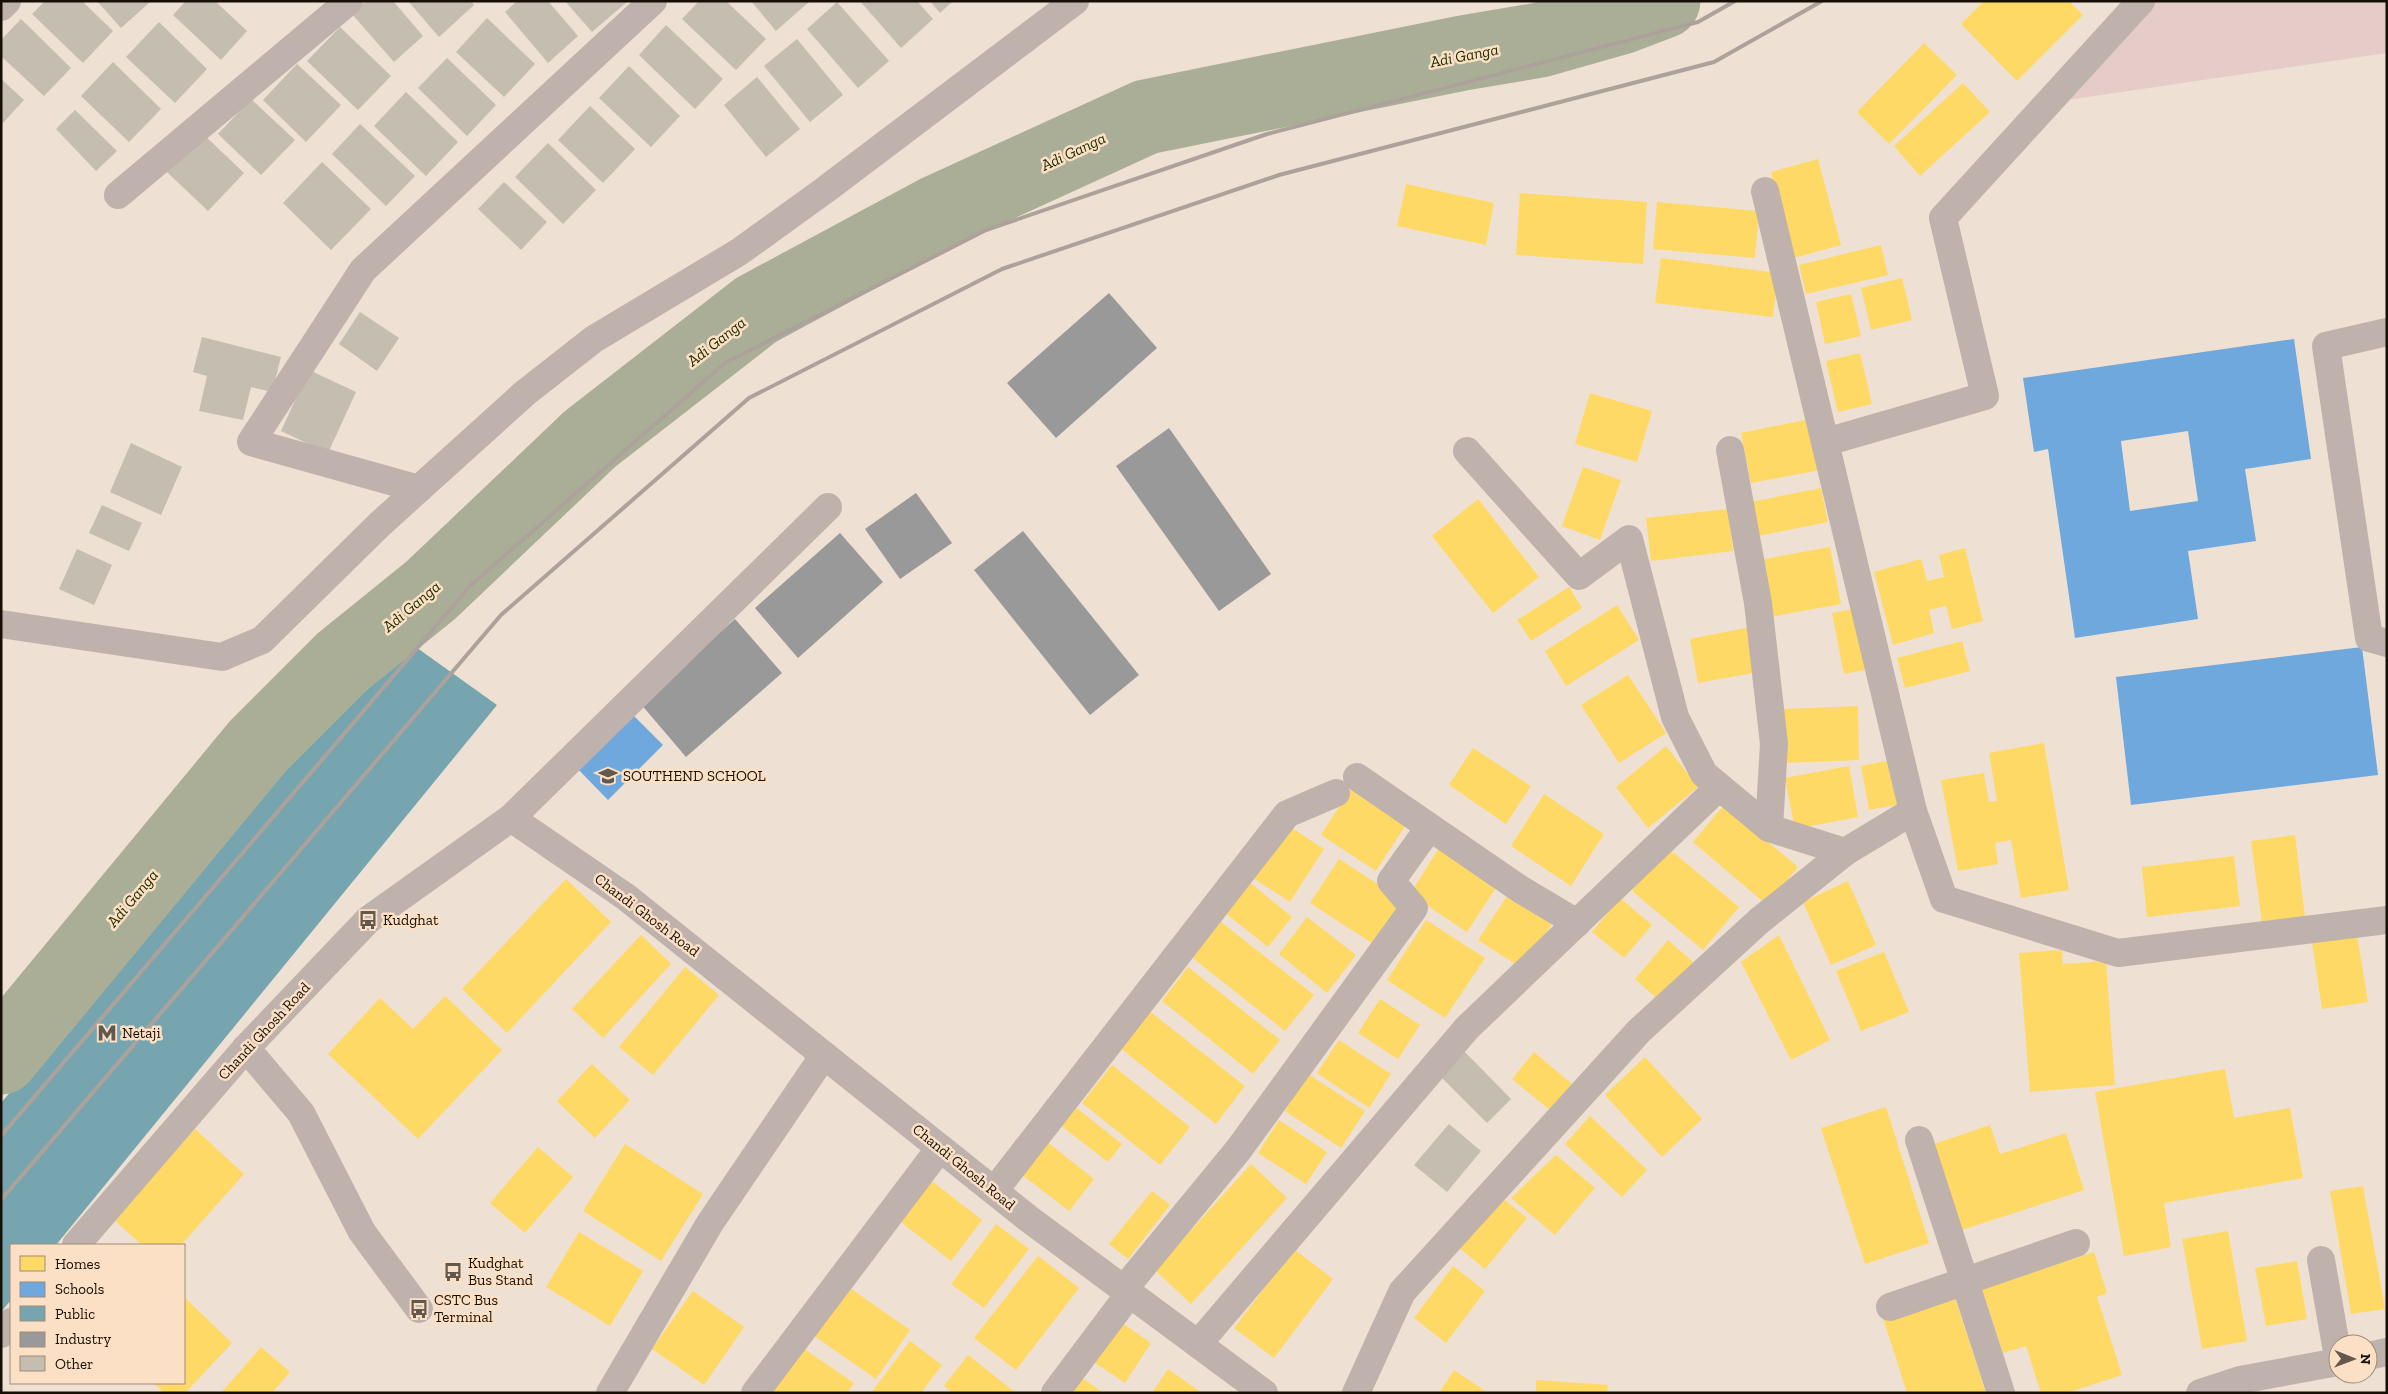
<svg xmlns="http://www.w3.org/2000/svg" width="2388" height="1394" font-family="'Zilla Slab',serif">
  <rect width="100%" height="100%" fill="#eee0d2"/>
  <!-- green -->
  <path fill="#e6ccc8" d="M2144,1H2387V53L2040,104Z"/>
  <!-- homes -->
  <g fill="#ffd966">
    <path d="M1984,1H2069L2083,15L2017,81L1961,24Z"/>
    <path d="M1924,43L1957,75L1889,144L1857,112Z"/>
    <path d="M1963,83L1990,112L1920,176L1894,146Z"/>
    <path d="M1818,159L1841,245L1794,258L1771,172Z"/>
    <path d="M1406,184L1494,203L1486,245L1397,226Z"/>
    <path d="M1520,193L1647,202L1643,264L1516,255Z"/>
    <path d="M1657,202L1759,211L1755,258L1653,249Z"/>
    <path d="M1881,245L1888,275L1806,294L1799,265Z"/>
    <path d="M1661,258L1778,273L1773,317L1655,303Z"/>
    <path d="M1902,278L1912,320L1871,330L1861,288Z"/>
    <path d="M1851,294L1861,336L1825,344L1816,302Z"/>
    <path d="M1860,353L1872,404L1838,412L1826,361Z"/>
    <path d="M1590,393L1652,411L1637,462L1575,444Z"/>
    <path d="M1810,419L1820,470L1751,483L1741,433Z"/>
    <path d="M1583,467L1621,480L1600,540L1562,526Z"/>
    <path d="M1821,488L1828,522L1758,536L1751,502Z"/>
    <path d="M1478,499L1539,577L1493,613L1432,536Z"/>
    <path d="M1728,509L1733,551L1651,561L1646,518Z"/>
    <path d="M1830,547L1841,604L1765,618L1754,561Z"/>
    <path d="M1965,548L1983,621L1952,629L1946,606L1929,610L1934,633L1893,645L1874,572L1921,559L1927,581L1944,577L1939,555Z"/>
    <path d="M1569,587L1582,608L1531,641L1517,620Z"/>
    <path d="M1617,605L1639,640L1566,686L1545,651Z"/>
    <path d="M1859,608L1870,669L1844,674L1832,613Z"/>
    <path d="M1755,626L1764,671L1698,683L1690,639Z"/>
    <path d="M1962,641L1970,671L1905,688L1897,658Z"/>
    <path d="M1628,675L1666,733L1619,763L1581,705Z"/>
    <path d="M1858,706L1859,760L1784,763L1782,709Z"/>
    <path d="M2044,743L2069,890L2021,898L2011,840L1995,843L1998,864L1958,871L1941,780L1984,773L1989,802L1997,801L1989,753Z"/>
    <path d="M1666,746L1698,787L1648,828L1616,787Z"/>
    <path d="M1473,748L1531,786L1506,824L1449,785Z"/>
    <path d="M1896,759L1905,803L1869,810L1861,766Z"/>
    <path d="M1849,766L1858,817L1795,829L1785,778Z"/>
    <path d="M1352,787L1407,823L1376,871L1321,835Z"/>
    <path d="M1544,794L1604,834L1571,886L1511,846Z"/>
    <path d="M1724,805L1798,867L1767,905L1693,842Z"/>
    <path d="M1284,823L1324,849L1290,902L1250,876Z"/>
    <path d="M2295,835L2305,917L2262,923L2251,841Z"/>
    <path d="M1439,848L1497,886L1467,932L1410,894Z"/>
    <path d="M1668,848L1739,907L1703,950L1632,891Z"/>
    <path d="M2234,856L2240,906L2147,917L2142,867Z"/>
    <path d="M1339,859L1404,901L1375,945L1310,903Z"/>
    <path d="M566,879L611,922L507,1033L462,989Z"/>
    <path d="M1248,881L1292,917L1268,947L1224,912Z"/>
    <path d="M1848,881L1876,945L1831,965L1803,902Z"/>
    <path d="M1511,890L1555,919L1523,969L1478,940Z"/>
    <path d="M1620,898L1652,925L1624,958L1592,932Z"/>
    <path d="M1307,917L1356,955L1327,993L1279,954Z"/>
    <path d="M1217,919L1314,995L1285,1031L1189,955Z"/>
    <path d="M1426,920L1485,958L1445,1018L1387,980Z"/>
    <path d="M2356,929L2368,1002L2322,1009L2311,936Z"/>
    <path d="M641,935L671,964L603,1038L572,1009Z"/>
    <path d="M1779,935L1830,1040L1791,1060L1741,962Z"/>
    <path d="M1668,940L1693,962L1661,1002L1635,979Z"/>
    <path d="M2062,950L2063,964L2106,961L2115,1085L2030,1092L2019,953Z"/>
    <path d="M1884,952L1909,1012L1861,1031L1836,971Z"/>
    <path d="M685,967L719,995L653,1075L619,1047Z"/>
    <path d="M1188,967L1280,1040L1253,1074L1162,1001Z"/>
    <path d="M445,996L502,1050L418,1139L328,1054L380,998L413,1029Z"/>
    <path d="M1380,999L1420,1025L1398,1059L1358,1033Z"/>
    <path d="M1144,1007L1245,1086L1216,1124L1115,1044Z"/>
    <path d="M1339,1040L1391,1074L1369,1108L1317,1073Z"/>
    <path d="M1534,1052L1572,1084L1550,1110L1512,1079Z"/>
    <path d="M1645,1057L1702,1119L1662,1157L1605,1095Z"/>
    <path d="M592,1064L630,1100L595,1138L557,1101Z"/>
    <path d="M1112,1065L1190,1127L1160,1165L1082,1103Z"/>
    <path d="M2225,1069L2234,1118L2290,1108L2303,1178L2164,1203L2171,1247L2124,1256L2095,1092Z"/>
    <path d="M1308,1074L1365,1111L1341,1148L1285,1111Z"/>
    <path d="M1069,1102L1122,1144L1108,1162L1055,1121Z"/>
    <path d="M1886,1107L1929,1243L1865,1264L1821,1128Z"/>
    <path d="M1590,1116L1647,1170L1622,1197L1565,1144Z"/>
    <path d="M1279,1120L1327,1152L1306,1184L1258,1153Z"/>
    <path d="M1990,1125L2000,1154L2066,1133L2084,1190L1962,1230L1934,1144Z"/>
    <path d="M195,1129L244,1174L181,1245H142L114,1220Z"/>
    <path d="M1042,1138L1094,1179L1069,1211L1016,1170Z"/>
    <path d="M625,1144L703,1194L661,1261L583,1211Z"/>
    <path d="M538,1147L573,1177L525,1233L490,1203Z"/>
    <path d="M1556,1155L1595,1188L1555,1235L1511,1198Z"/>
    <path d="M1251,1164L1287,1198L1191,1304L1155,1270Z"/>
    <path d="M928,1178L982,1220L951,1261L897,1219Z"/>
    <path d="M2363,1186L2385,1309L2351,1314L2330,1191Z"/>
    <path d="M1152,1191L1170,1205L1128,1259L1109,1244Z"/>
    <path d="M1500,1196L1527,1218L1485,1269L1458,1247Z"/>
    <path d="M996,1224L1029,1249L984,1308L951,1284Z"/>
    <path d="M2228,1231L2247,1341L2202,1349L2182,1239Z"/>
    <path d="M579,1232L643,1271L610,1326L546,1287Z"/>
    <path d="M1294,1249L1333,1279L1274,1358L1234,1328Z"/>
    <path d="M2094,1252L2107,1293L2097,1297L2122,1375L2067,1393H2041L2026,1346L2003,1353L1982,1289Z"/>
    <path d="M1038,1256L1079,1288L1016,1370L974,1338Z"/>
    <path d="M2297,1261L2307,1319L2266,1326L2255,1268Z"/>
    <path d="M1453,1266L1485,1291L1446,1343L1414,1318Z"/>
    <path d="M847,1286L910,1330L876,1379L813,1335Z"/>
    <path d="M693,1291L744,1327L704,1385L652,1349Z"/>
    <path d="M1954,1295L1986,1393H1907L1883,1318Z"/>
    <path d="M184,1297L232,1343L185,1393H164L154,1383H184Z"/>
    <path d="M1115,1318L1151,1343L1125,1383L1088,1358Z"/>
    <path d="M910,1341L942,1365L921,1393H871Z"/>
    <path d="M797,1344L854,1383L847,1393H765Z"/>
    <path d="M261,1347L290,1372L272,1393H221Z"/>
    <path d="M968,1355L1016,1393H953L944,1386Z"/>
    <path d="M1168,1369L1202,1393H1152Z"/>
    <path d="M1454,1370L1488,1393H1439Z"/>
    <path d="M1081,1377L1103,1393H1070Z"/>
    <path d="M1536,1380L1608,1385L1607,1393H1536Z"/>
  </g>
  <!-- schools -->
  <g fill="#6fa8dc" fill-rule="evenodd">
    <path d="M2294,339L2311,459L2245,469L2256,541L2188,551L2198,619L2075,638L2048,449L2034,452L2023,378ZM2188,431L2198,501L2130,511L2121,441Z"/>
    <path d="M2362,647L2378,775L2131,805L2116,677Z"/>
    <path d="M630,712L663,745L608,800L576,767Z"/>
  </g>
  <!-- public -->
  <path fill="#76a5af" d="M399,635L497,705L56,1245H11V1300L1,1312V1103Z"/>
  <!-- industry -->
  <g fill="#999">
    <path d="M1109,293L1157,348L1056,438L1007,383Z"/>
    <path d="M1169,428L1271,574L1219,611L1116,466Z"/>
    <path d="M916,493L952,543L900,579L865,529Z"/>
    <path d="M1023,531L1139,675L1090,715L974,570Z"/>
    <path d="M840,533L883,582L798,658L755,608Z"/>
    <path d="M735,619L782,673L686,757L640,703Z"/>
  </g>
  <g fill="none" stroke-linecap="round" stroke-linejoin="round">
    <!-- river -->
    <path stroke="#aaae96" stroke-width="75" d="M1,1057L258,746L342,662L431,590L590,439L756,310L938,212L1146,117L1463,53L1540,40L1621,17L1663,1"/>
  </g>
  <!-- building -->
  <g fill="#c4bdb0">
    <path d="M45,1H82L113,31L83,63L32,14Z"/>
    <path d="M97,1H151L121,28Z"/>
    <path d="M186,1H215L247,31L221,60L173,15Z"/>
    <path d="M366,1H393L423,36L394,62L352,14Z"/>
    <path d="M408,1H471L474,5L439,37Z"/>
    <path d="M517,1H548L578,36L548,63L505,12Z"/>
    <path d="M565,1H628L592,32Z"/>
    <path d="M699,1H726L766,39L736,70L682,19Z"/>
    <path d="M751,1H810L776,31Z"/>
    <path d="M860,1H917L933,19L901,48Z"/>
    <path d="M930,1H953L940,13Z"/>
    <path d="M837,2L889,61L858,88L807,29Z"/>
    <path d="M487,18L535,64L504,97L456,52Z"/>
    <path d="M21,19L71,68L44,96L1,56V40Z"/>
    <path d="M159,22L207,69L175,103L126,57Z"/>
    <path d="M666,25L723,79L695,109L639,55Z"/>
    <path d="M340,27L391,76L358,110L307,61Z"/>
    <path d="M797,39L843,95L810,122L764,66Z"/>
    <path d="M447,58L496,105L467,136L418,88Z"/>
    <path d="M113,62L161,109L129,142L81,96Z"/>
    <path d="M297,64L341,105L306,142L263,100Z"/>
    <path d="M629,66L680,116L651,147L599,98Z"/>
    <path d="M757,77L800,129L766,157L724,105Z"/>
    <path d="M1,79L24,100L1,125Z"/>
    <path d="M406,92L458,142L426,176L374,126Z"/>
    <path d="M251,99L295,140L261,175L218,134Z"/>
    <path d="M590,106L635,149L603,183L558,140Z"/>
    <path d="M75,110L117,151L96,171L56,129Z"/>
    <path d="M360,124L415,176L386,206L332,154Z"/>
    <path d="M203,134L244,173L208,211L167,172Z"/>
    <path d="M548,143L596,190L563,224L515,177Z"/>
    <path d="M322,162L371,209L331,250L283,203Z"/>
    <path d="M504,182L547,222L521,250L478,209Z"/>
    <path d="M360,312L399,338L377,371L339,344Z"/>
    <path d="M202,337L281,357L272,392L251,387L243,420L199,411L207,376L193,372Z"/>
    <path d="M309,370L356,392L328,453L281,431Z"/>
    <path d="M131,443L182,467L161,515L110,492Z"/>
    <path d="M102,505L142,523L129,551L89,533Z"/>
    <path d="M77,549L112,565L94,605L59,589Z"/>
    <path d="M1460,1047L1511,1099L1487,1123L1436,1072Z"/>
    <path d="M1449,1124L1481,1151L1447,1192L1414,1165Z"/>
  </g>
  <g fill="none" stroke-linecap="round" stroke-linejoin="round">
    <!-- minor -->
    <g stroke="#bfb2ad" stroke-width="28">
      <path d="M1,7L7,1"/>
      <path d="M1765,191L1913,811L1944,899L2118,953L2387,920"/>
      <path d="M118,195L349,1"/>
      <path d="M2387,332L2326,346L2369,638L2387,643"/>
      <path d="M1826,442L1985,396L1943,218L2141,1"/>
      <path d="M1730,450L1758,603L1774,744L1769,828"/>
      <path d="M1467,451L1579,576L1629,539L1675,717L1704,774L1769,828L1845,852"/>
      <path d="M419,489L251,442L363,270L653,1"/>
      <path d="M1,624L222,657L262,640L380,524L525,393L594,339L739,252L825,190L1075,1"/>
      <path d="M1357,777L1520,889L1577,923"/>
      <path d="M511,818L828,507"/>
      <path d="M246,1048L301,1113L362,1232L419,1309"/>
      <path d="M1919,1140L2001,1393"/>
      <path d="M994,1191L1287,814L1336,793"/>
      <path d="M76,1245L246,1048L368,920L511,818L626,897L1029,1219L1264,1393"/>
      <path d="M2321,1260L2338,1357"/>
      <path d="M1124,1289L1239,1149L1414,908L1391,881L1429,828"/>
      <path d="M1890,1307L2076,1243"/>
      <path d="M1,1334L11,1322"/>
      <path d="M1198,1344L1467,1028L1719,787"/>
      <path d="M2368,1356L2387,1352"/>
      <path d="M610,1393L710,1223L824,1055"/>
      <path d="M755,1393L940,1148"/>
      <path d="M1055,1393L1130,1293"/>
      <path d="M1356,1393L1402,1292L1639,1031L1759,921L1845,852L1913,811"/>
      <path d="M2200,1393L2240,1380L2338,1362"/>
    </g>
    <!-- rail -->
    <g stroke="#ada29b" stroke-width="4">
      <path d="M1,1136L471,585L725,363L986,230L1267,134L1698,22L1735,1"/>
      <path d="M1,1200L501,615L749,398L1002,269L1279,175L1714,62L1822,1"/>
    </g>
  </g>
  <!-- icons -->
  <defs>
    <g id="school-bare" transform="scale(1.5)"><path d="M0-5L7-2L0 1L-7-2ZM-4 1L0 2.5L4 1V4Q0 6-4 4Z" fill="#62584d" stroke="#fbe0c5" stroke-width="2.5" paint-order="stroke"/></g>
    <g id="bus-bare" transform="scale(1.5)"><path d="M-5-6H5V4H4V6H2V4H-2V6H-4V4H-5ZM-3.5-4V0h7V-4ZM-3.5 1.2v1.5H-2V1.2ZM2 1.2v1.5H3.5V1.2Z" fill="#62584d" stroke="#fbe0c5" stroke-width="2.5" paint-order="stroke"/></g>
    <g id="metro-bare" transform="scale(1.5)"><path d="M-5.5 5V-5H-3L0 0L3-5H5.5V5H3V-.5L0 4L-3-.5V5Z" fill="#62584d" stroke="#fbe0c5" stroke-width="2.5" paint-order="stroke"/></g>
  </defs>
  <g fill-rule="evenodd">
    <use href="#school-bare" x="608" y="776"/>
    <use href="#bus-bare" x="368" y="920"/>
    <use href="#metro-bare" x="107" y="1033"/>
    <use href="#bus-bare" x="453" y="1272"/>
    <use href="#bus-bare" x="419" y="1309"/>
  </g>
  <g text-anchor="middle" stroke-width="5" stroke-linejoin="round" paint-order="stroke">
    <!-- poi labels -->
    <g font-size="15" fill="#170f06" stroke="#fbe0c5" text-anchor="start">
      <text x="623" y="781">SOUTHEND SCHOOL</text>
      <text x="383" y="925">Kudghat</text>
      <text x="122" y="1038">Netaji</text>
      <text x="468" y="1268">Kudghat<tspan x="468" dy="17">Bus Stand</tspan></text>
      <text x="434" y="1305">CSTC Bus<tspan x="434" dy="17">Terminal</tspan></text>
    </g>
    <!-- street labels -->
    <g font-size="15" fill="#170f06" stroke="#fbe0c5">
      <text transform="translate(647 915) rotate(37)" y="5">Chandi Ghosh Road</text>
      <text transform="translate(264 1031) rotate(-47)" y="5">Chandi Ghosh Road</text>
      <text transform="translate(964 1167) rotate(39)" y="5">Chandi Ghosh Road</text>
    </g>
    <!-- water labels -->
    <g font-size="16" font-style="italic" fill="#213000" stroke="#fbe0c5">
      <text transform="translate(1464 55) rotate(-11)" y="6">Adi Ganga</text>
      <text transform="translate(1073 151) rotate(-25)" y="6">Adi Ganga</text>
      <text transform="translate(716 341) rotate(-38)" y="6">Adi Ganga</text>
      <text transform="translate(411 606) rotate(-40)" y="6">Adi Ganga</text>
      <text transform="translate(132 898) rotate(-50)" y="6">Adi Ganga</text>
    </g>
  </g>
  <!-- border -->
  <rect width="2388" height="1394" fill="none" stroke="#170f06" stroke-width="5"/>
  <!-- legend -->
  <rect x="10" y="1244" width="175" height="140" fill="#fbe0c5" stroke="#a08c79"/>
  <rect x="20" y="1256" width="25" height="15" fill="#ffd966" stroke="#a08c79"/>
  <text x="55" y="1269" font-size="15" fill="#170f06">Homes</text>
  <rect x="20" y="1282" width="25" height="15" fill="#6fa8dc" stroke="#a08c79"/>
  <text x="55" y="1294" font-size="15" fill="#170f06">Schools</text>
  <rect x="20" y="1306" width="25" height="15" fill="#76a5af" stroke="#a08c79"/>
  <text x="55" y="1319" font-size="15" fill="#170f06">Public</text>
  <rect x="20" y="1332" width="25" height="15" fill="#999999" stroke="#a08c79"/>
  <text x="55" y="1344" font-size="15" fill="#170f06">Industry</text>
  <rect x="20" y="1356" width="25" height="15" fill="#c4bdb0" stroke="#a08c79"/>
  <text x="55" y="1369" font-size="15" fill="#170f06">Other</text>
  <!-- north arrow -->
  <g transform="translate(2353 1359) rotate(91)"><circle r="24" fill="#fbe0c5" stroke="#a08c79"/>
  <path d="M0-4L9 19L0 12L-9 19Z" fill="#62584d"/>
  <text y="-8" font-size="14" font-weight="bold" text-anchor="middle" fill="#170f06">N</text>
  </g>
</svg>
